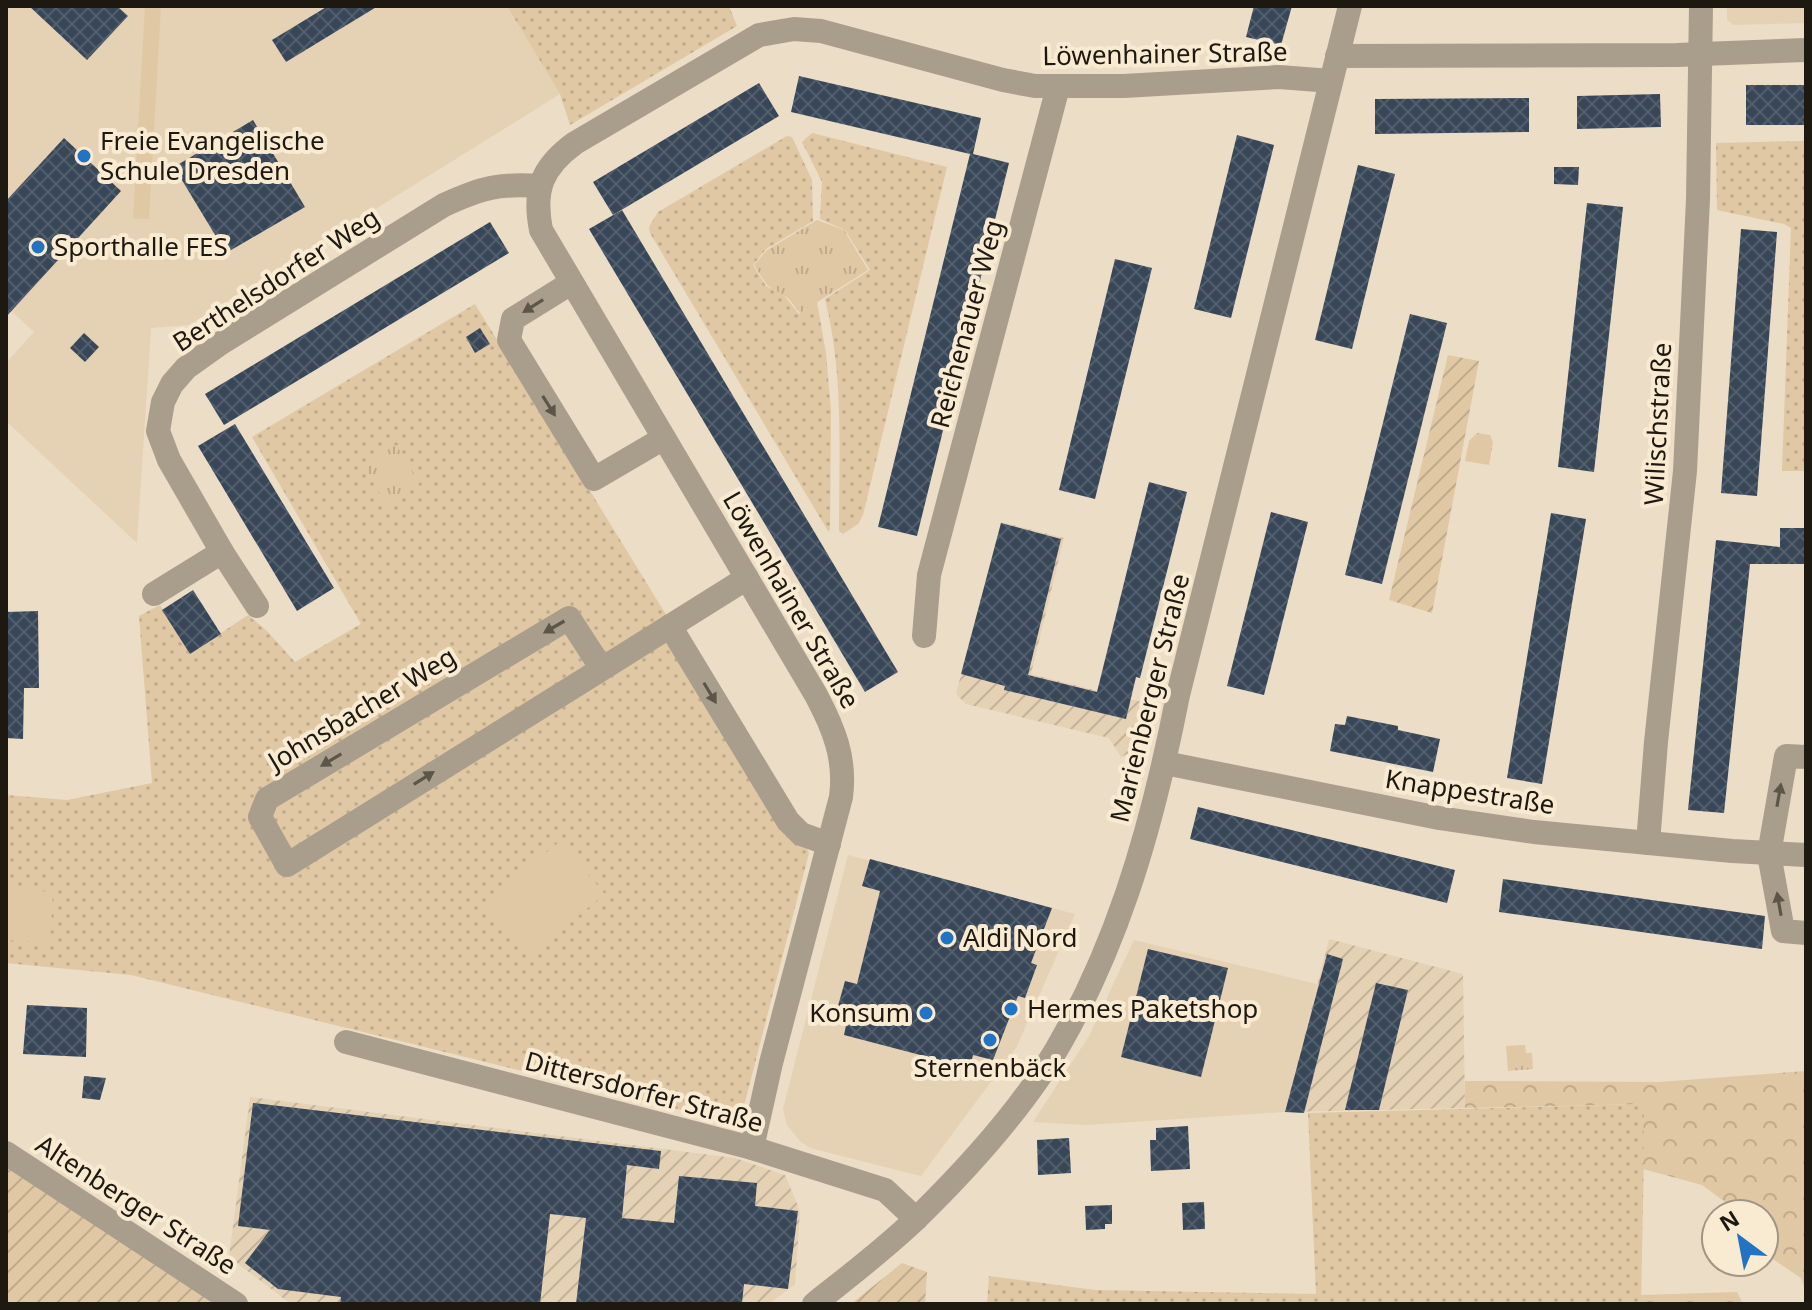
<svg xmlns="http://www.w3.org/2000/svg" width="1812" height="1310" font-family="'Noto Sans',sans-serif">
  <defs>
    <pattern id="industrial-furrows" width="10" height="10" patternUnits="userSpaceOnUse" patternTransform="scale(2)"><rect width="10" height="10" fill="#e5d1b3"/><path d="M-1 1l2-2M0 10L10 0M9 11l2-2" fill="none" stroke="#c4b399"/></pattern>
    <pattern id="grass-dots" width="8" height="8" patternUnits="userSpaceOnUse" patternTransform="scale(2)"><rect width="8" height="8" fill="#dfc8a3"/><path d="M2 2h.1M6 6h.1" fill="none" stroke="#bfab8b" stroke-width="1.8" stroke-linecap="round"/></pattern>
    <pattern id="forest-crowns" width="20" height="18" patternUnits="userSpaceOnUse" patternTransform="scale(2)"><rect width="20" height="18" fill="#dfc8a3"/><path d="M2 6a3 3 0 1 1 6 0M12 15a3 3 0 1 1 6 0" fill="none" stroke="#bfab8b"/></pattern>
    <pattern id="park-tufts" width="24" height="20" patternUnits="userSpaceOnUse" patternTransform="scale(2)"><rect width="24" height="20" fill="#dfc8a3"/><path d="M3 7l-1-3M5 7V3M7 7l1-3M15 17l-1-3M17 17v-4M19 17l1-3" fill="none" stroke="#bfab8b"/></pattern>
    <pattern id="garden-furrows" width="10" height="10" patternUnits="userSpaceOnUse" patternTransform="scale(2)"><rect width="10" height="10" fill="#dfc8a3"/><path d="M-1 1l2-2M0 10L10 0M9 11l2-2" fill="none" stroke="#bfab8b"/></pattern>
    <pattern id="building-cross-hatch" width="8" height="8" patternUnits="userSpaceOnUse" patternTransform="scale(2)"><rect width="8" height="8" fill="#384758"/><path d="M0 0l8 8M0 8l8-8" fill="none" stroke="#525e6b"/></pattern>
  </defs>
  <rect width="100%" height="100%" fill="#ecddc6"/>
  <!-- built -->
  <g fill="#e5d1b3">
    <path d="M6,6H507L560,94L189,325L151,328L137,543L6,421V363L34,332L6,306Z"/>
    <path d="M1727,6H1806V23L1734,25L1727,20Z"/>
    <path d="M848,855L1075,914L1016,1048L921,1176L810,1148L800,1141L787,1125L783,1109Z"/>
    <path d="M1134,940L1317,984L1285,1112L1086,1125L1033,1122L1089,1036Z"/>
  </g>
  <!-- industrial -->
  <g fill="url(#industrial-furrows)">
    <path d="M1001,522L1064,538L1031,674L1146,703L1136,750L1121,757L1109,738L966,704L956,694Z"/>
    <path d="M1329,939L1463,974L1465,1108L1285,1112Z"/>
    <path d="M250,1097L735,1158L785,1175L800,1211L795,1284L769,1304H291L229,1257Z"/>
  </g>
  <!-- grass -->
  <g fill="url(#grass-dots)">
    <path d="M507,6H729L737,26L570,125L560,94Z"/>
    <path d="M812,133L947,167L863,515L858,524L843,534L839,531C839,454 844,374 825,299L870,270L845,230L820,219L822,182L802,142Z"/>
    <path d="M787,136L792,137L812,180L813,221L766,249L753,265L766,286L783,294L799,314L817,302L826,353L831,411L830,530L828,531L650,233L649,227L658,212Z"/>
    <path d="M1806,141V471H1782L1791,228L1784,224L1717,210L1716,143Z"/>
    <path d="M475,304L801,834L809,853L743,1110L735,1120L730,1122L131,975L6,963V795L67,800L152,783L139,616L160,605L190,654L248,615L267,631L295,662L361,624L252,437Z"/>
    <path d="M1645,1104L1641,1304H987L989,1276L1095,1290L1316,1294L1308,1113Z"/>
  </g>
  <!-- forest -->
  <g fill="url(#forest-crowns)">
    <path d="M1806,1071V1292L1801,1278L1764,1253V1214H1741L1702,1185L1643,1169L1644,1104L1465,1108V1081L1659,1082Z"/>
    <path d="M1737,1292L1743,1304H1641V1295Z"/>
  </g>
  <!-- park -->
  <g fill="url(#park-tufts)">
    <path d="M817,220L844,230L868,270L800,313L788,298L767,285L754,265L767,250Z"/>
    <path d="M1477,433L1490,435L1493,442L1489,465L1465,461L1469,441Z"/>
    <path d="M396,445L420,483L386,504L363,465Z"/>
    <path d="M1525,1045L1526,1053H1532L1533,1069L1508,1071L1506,1046Z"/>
  </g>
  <!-- garden -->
  <g fill="url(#garden-furrows)">
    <path d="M1448,355L1479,361L1432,613L1389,600Z"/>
    <path d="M6,1165L217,1304H6Z"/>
    <path d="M902,1263L927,1272L925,1304H851Z"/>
  </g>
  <!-- pitch -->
  <g fill="#dfc8a3">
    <path d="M145,6H161L149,219L133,218Z"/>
    <path d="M560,841L605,894L528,957L484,904Z"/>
    <path d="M6,888L53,892L50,943L6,940Z"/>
  </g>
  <!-- building -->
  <g fill="url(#building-cross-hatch)">
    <path d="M29,6H117L128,16L87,60Z"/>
    <path d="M328,6H378L286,62L272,40Z"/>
    <path d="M1254,6H1292L1281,45L1246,37Z"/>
    <path d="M799,76L981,118L973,154L1009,163L917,536L878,527L970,154L791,112Z"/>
    <path d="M759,83L779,116L613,215L593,182Z"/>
    <rect x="1746" y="85" width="60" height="40"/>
    <path d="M1660,94L1661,127L1577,129V96Z"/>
    <path d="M1529,98V132L1375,134V99Z"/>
    <path d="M253,120L305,207L226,253L174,167Z"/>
    <path d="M1237,135L1274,145L1231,318L1194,309Z"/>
    <path d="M64,138L121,191L6,317V201Z"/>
    <path d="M1358,165L1395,174L1352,349L1315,340Z"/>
    <path d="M1554,167H1579L1578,185L1554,184Z"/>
    <path d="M1587,203L1623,207L1594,472L1558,467Z"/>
    <path d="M622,210L898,672L865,692L589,229Z"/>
    <path d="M490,222L509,253L224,425L205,394Z"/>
    <path d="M1741,229L1777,232L1757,496L1721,493Z"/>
    <path d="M1115,259L1152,268L1095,499L1059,490Z"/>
    <path d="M1410,314L1447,323L1382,584L1345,575Z"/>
    <path d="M480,328L490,344L475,353L466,337Z"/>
    <path d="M84,333L99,347L85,362L70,348Z"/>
    <path d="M235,424L334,588L297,611L198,446Z"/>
    <path d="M1149,482L1187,492L1140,678L1136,677L1126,719L1004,690L1005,686L961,674L1001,523L1061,539L1028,675L1097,692Z"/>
    <path d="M1271,512L1308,522L1264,695L1227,686Z"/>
    <path d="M1551,513L1586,519L1542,784L1507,778Z"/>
    <path d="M1780,528H1806V564H1750L1724,813L1688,810L1716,540L1780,547Z"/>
    <path d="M193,590L221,634L190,654L162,610Z"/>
    <path d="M38,611L39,688H24L23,739L6,738V612Z"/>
    <path d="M1347,716L1398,726V730L1440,739L1433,772L1330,751L1335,724L1345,725Z"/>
    <path d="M1198,807L1455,870L1447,903L1190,839Z"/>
    <path d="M870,859L1052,908L1031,963L1037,965L1025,998L1018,996L993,1060L973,1055L970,1068L844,1035L848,1016L836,1013L845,981L857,984L880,891L862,886Z"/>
    <path d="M1503,879L1765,916L1762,949L1499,912Z"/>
    <path d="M1148,949L1228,968L1201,1077L1121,1057Z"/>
    <path d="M1327,954L1343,959L1304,1113L1285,1112Z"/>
    <path d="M1376,983L1408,990L1379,1110H1345Z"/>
    <path d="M27,1005L87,1008L86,1057L23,1054Z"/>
    <path d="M84,1076L106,1078L100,1100L82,1098Z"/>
    <path d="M253,1103L661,1151L659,1169L627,1165L622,1218L674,1223L679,1176L757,1183L755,1206L798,1211L788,1289L744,1284L742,1303L576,1304L586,1218L550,1214L540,1304H340L341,1297L278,1289L245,1263L270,1230L238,1226Z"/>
    <path d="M1188,1126L1190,1169L1151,1171L1150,1140H1156V1128Z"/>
    <path d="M1069,1138L1071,1173L1038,1175L1037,1140Z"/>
    <path d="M1204,1202L1205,1229L1183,1230L1182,1203Z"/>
    <path d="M1112,1205V1224H1105V1229L1086,1230L1085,1206Z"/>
  </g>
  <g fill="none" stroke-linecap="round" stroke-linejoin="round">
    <!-- minor -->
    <g stroke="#a99e8c" stroke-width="24">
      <path d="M1337,56L1677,55L1806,50"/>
      <path d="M571,283L513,319L509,340L594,479L664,438"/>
      <path d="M154,594L222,552"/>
      <path d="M257,606L222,552L169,460L158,431L163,402L172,384L186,368L221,343L444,205C481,188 499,183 540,186"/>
      <path d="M670,626L788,821L801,834L829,844"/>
      <path d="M924,636L929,575L1058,87"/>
      <path d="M602,669L569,618L267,799L260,817L287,865L573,687C631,651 689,614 747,578"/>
      <path d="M1806,757L1786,756L1769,854L1783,931L1806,933"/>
      <path d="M1165,763L1439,818L1534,832L1732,851L1806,855"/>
      <path d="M1648,843L1656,742L1685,471L1698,199L1701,6"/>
      <path d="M346,1042L752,1148L885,1190L916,1219"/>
      <path d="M752,1148L771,1063L841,797C846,758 834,729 816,695L541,230C533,190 542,167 575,143L759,35L794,29L821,31L1003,80L1035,86H1124L1279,77L1331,81"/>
      <path d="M6,1153L236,1304"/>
      <path d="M814,1304C849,1276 885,1249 917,1218C961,1175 1005,1127 1040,1076C1115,961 1152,828 1178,695L1350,6"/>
    </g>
  </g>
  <!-- one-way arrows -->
  <defs><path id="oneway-solid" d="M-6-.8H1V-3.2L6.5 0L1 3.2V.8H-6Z" transform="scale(2)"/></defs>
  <g fill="#5d5548">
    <use href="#oneway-solid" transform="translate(533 306) rotate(148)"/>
    <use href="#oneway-solid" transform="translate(549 406) rotate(58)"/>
    <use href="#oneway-solid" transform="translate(554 627) rotate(150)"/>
    <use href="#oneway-solid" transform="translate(710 693) rotate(59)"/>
    <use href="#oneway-solid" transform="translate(331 760) rotate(149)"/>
    <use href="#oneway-solid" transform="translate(424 778) rotate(-32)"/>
    <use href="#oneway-solid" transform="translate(1779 795) rotate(-80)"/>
    <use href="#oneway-solid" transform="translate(1779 904) rotate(-100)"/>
  </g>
  <!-- markers -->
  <g fill="#2273c2" stroke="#f9ead2" stroke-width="3">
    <circle cx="84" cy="156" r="8"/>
    <circle cx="38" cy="247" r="8"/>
    <circle cx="947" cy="938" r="8"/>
    <circle cx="1011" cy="1009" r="8"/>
    <circle cx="926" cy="1013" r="8"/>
    <circle cx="990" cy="1040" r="8"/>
  </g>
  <g text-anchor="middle" stroke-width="8" stroke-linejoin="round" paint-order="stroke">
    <!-- street labels -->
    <g font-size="26" fill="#1e1910" stroke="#f9ead2">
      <text transform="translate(1165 54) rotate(-1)" y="9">Löwenhainer Straße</text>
      <text transform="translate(276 280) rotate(-33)" y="9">Berthelsdorfer Weg</text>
      <text transform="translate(967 324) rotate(-75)" y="9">Reichenauer Weg</text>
      <text transform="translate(1658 424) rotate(-87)" y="9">Wilischstraße</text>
      <text transform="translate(791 600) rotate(60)" y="9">Löwenhainer Straße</text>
      <text transform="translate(1150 698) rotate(-76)" y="9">Marienberger Straße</text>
      <text transform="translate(362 709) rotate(-31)" y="9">Johnsbacher Weg</text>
      <text transform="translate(1470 792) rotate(9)" y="9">Knappestraße</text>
      <text transform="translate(644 1092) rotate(15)" y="9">Dittersdorfer Straße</text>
      <text transform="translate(136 1205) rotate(33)" y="9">Altenberger Straße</text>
    </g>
    <!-- poi labels -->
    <g font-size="26" fill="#1e1910" stroke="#f9ead2" text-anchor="start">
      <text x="100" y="150">Freie Evangelische<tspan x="100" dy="30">Schule Dresden</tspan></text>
      <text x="54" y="256">Sporthalle FES</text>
      <text x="963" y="947">Aldi Nord</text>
      <text x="1027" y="1018">Hermes Paketshop</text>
      <text x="910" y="1022" text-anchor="end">Konsum</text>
      <text x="990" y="1077" text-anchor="middle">Sternenbäck</text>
    </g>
  </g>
  <!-- border -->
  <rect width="1812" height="1310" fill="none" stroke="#1e1910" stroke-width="16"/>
  <!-- north arrow -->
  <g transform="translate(1740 1238) rotate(328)"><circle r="38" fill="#f9ead2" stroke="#a19684" stroke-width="2"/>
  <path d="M0-6L14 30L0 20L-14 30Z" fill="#2273c2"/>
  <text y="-12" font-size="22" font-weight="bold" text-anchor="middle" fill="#1e1910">N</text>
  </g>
</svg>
